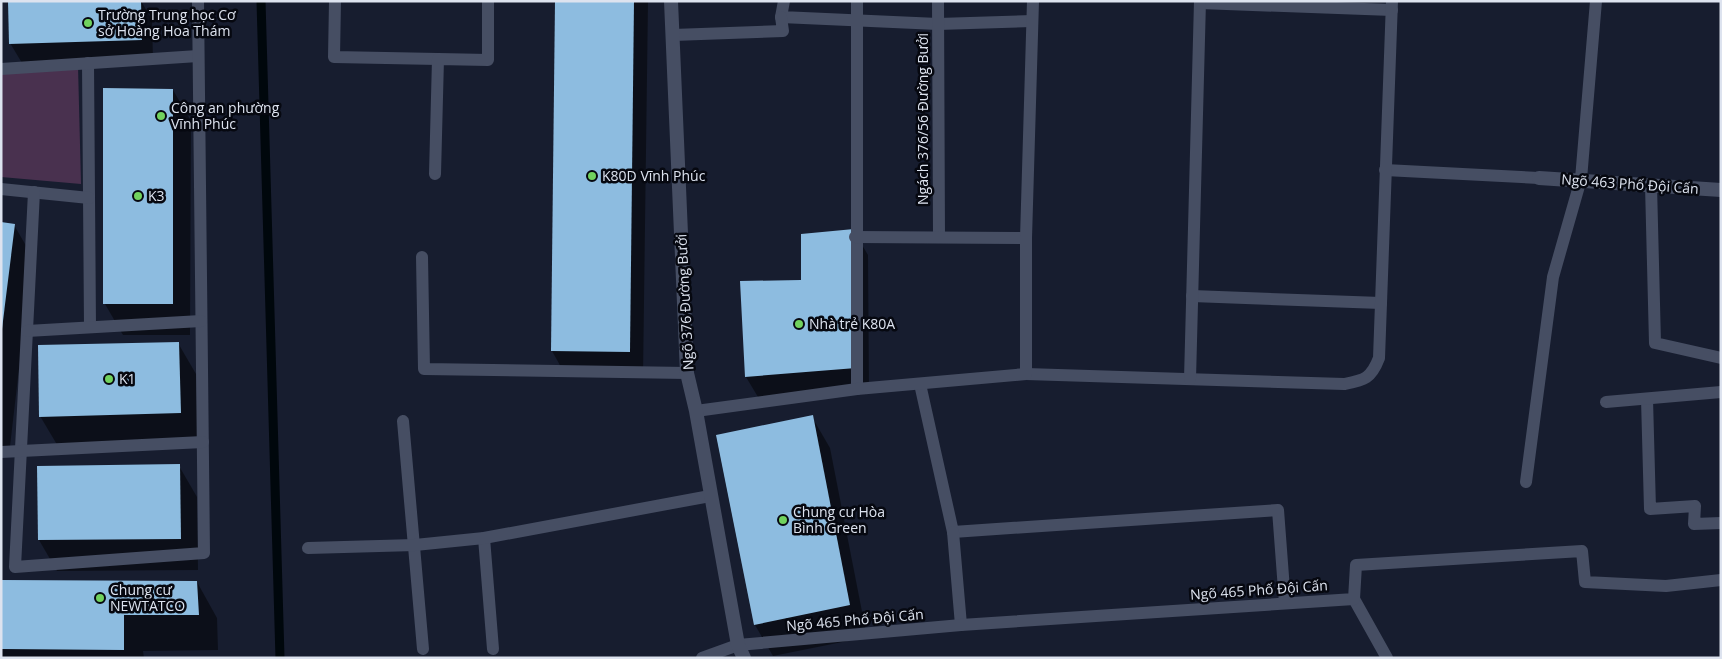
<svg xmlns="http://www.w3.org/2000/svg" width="1722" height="659" font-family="'Open Sans',sans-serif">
  <rect width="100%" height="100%" fill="#171d2f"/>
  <!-- green -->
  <path fill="#49314f" d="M1,66H78L81,184L1,177Z"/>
  <!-- shadow -->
  <g fill="#0007">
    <path d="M85,1H141L152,20L153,60L22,63L10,43Z"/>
    <path d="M556,1H648L643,377L566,376L552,351Z"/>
    <path d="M173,90L191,121L190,335H123L105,304Z"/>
    <path d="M1,223L14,225L32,256L9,455L1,454Z"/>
    <path d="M853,230L868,255L869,392L761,402L746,377L802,281Z"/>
    <path d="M178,343L196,374L198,444L59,448L40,416Z"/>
    <path d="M812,417L830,448L867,637L773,656L755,625Z"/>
    <path d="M179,466L197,497L198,570L57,571L39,540Z"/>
    <path d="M1,581L197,582L217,618L218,650L143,651L144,658H1Z"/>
  </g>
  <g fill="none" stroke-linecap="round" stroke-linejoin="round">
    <!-- stream -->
    <path stroke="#00070c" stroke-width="9" d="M261,1L280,658"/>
  </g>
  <!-- building -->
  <g fill="#8dbce0">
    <path d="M8,1H141L142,40L9,44Z"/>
    <path d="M555,1H634L630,352L551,351Z"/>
    <path d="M103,88L173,89V304H103Z"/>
    <path d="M1,222L15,224L2,329H1Z"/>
    <path d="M854,229L856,368L745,377L740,281L801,280V234Z"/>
    <path d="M179,342L181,413L39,417L38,345Z"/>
    <path d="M813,415L850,605L754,625L716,435Z"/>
    <path d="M180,464L181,539L38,540L37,466Z"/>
    <path d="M1,580L197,581L199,615H124V650L1,649Z"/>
  </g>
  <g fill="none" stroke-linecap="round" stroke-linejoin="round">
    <!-- service -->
    <g stroke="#464e63" stroke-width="12">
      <path d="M335,1L334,57L438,59"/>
      <path d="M784,1L781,17L938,24L1032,21"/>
      <path d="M857,1V389"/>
      <path d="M938,1L939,237"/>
      <path d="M1200,3L1392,10"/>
      <path d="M673,35L783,31L781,17"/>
      <path d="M88,63L90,327"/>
      <path d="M1,69L198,56"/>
      <path d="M1385,170L1539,178"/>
      <path d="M435,174L438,59L488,60V1"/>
      <path d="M1651,185L1655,343L1721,358"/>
      <path d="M1,189L89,198"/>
      <path d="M34,192L15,567L204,553L198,1"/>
      <path d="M855,237L1026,238"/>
      <path d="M422,257L424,369L687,373"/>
      <path d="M1192,296L1381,303"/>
      <path d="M27,331L201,321"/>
      <path d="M1026,374L1344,384C1364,380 1371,379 1379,358L1392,1"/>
      <path d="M1190,379L1200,1"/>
      <path d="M920,384L953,532L1278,510L1285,603"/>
      <path d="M1647,399L1650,509L1695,506L1694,524L1721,523"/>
      <path d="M1606,402L1721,392"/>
      <path d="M696,411L857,389L1026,374V238L1033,1"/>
      <path d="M403,421L423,649"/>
      <path d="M1,452L203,442"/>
      <path d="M1526,482L1553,277L1581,179L1596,1"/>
      <path d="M953,532L961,625"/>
      <path d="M484,538L493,649"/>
      <path d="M308,548L415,545L484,538L710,496"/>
      <path d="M1354,599L1387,658"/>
      <path d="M702,658L738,645L961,625L1354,599L1356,565L1582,551L1585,582L1666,586L1721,580"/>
    </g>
    <!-- minor -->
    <g stroke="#464e63" stroke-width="14">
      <path d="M671,1L687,373L696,411L738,645L744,658"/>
      <path d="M1539,178L1721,190"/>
    </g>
  </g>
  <!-- markers -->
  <g fill="#71d25e" stroke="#060810" stroke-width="2">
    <circle cx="88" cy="23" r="5"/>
    <circle cx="161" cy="116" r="5"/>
    <circle cx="592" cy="176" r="5"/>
    <circle cx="138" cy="196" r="5"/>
    <circle cx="799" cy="324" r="5"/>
    <circle cx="109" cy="379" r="5"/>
    <circle cx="783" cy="520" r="5"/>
    <circle cx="100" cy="598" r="5"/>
  </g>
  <g text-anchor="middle" stroke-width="5" stroke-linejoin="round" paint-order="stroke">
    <!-- poi labels -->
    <g font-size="14" fill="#dde3ef" stroke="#060810" text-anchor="start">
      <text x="98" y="20">Trường Trung học Cơ<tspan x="98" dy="16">sở Hoàng Hoa Thám</tspan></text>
      <text x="171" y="113">Công an phường<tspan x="171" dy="16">Vĩnh Phúc</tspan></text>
      <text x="602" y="181">K80D Vĩnh Phúc</text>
      <text x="148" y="201">K3</text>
      <text x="809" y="329">Nhà trẻ K80A</text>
      <text x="119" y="384">K1</text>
      <text x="793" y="517">Chung cư Hòa<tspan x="793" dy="16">Bình Green</tspan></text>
      <text x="110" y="595">Chung cư<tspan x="110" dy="16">NEWTATCO</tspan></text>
    </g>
    <!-- street labels -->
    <g font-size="14" fill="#dde3ef" stroke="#060810">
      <text transform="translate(923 119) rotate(-90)" y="5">Ngách 376/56 Đường Bưởi</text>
      <text transform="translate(1630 184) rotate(4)" y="5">Ngõ 463 Phố Đội Cấn</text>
      <text transform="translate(685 302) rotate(-93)" y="5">Ngõ 376 Đường Bưởi</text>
      <text transform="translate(1259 590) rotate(-4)" y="5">Ngõ 465 Phố Đội Cấn</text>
      <text transform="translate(855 620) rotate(-5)" y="5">Ngõ 465 Phố Đội Cấn</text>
    </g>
  </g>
  <!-- border -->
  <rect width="1722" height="659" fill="none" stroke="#dde3ef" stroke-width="5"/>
</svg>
